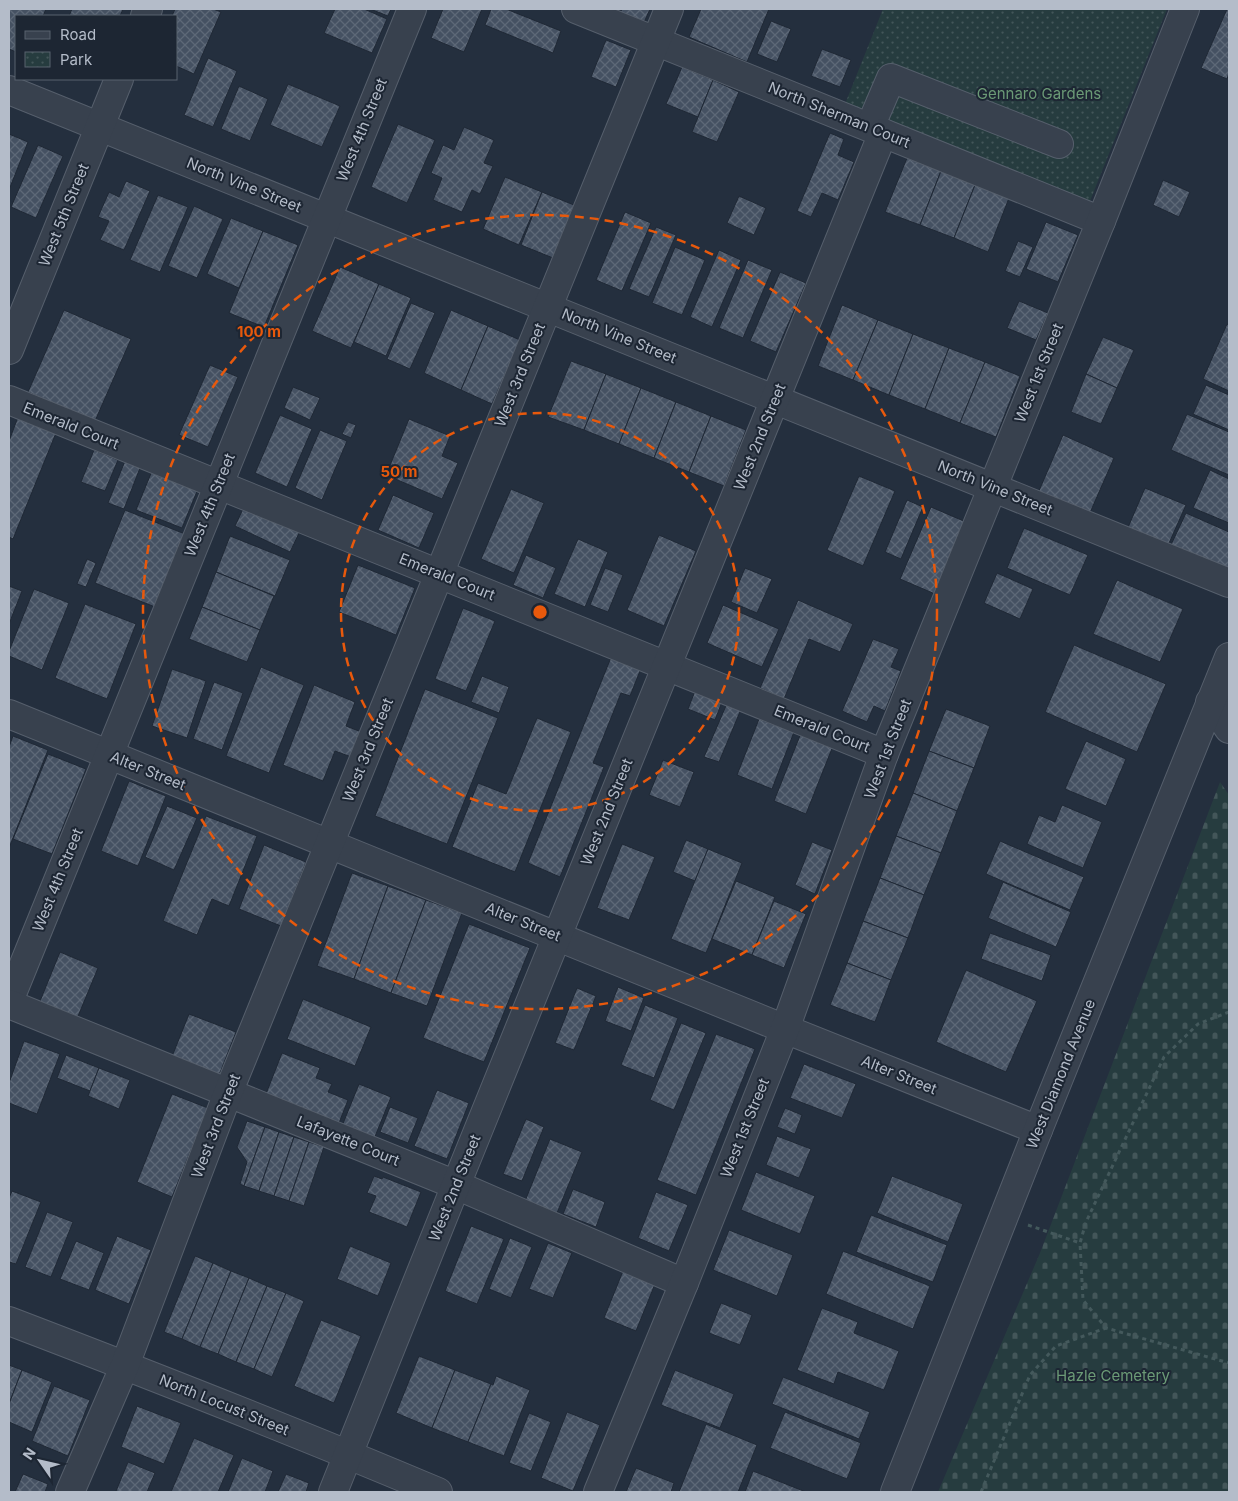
<svg xmlns="http://www.w3.org/2000/svg" width="1238" height="1501" font-family="Inter,sans-serif">
  <defs>
    <pattern id="cemetery-stones" width="16" height="16" patternUnits="userSpaceOnUse" patternTransform="scale(1.25)"><rect width="16" height="16" fill="#263c3f"/><path d="M2 7V4a2 2 0 0 1 4 0v3zM10 15v-3a2 2 0 0 1 4 0v3z" fill="#435659"/></pattern>
    <pattern id="park-dots" width="8" height="8" patternUnits="userSpaceOnUse" patternTransform="scale(1.25)"><rect width="8" height="8" fill="#263c3f"/><path d="M2 2h.1M6 6h.1" fill="none" stroke="#435659" stroke-width="1.8" stroke-linecap="round"/></pattern>
    <pattern id="building-cross-hatch" width="8" height="8" patternUnits="userSpaceOnUse" patternTransform="scale(1.25)"><rect width="8" height="8" fill="#455162"/><path d="M0 0l8 8M0 8l8-8" fill="none" stroke="#5d6877"/></pattern>
  </defs>
  <rect width="100%" height="100%" fill="#242f3e"/>
  <!-- cemetery -->
  <path fill="url(#cemetery-stones)" d="M1220,782L1229,795V1492H938L1040,1253Z"/>
  <!-- park -->
  <path fill="url(#park-dots)" d="M883,9H1167L1088,206L843,109Z"/>
  <!-- building -->
  <g fill="url(#building-cross-hatch)" stroke="#1f2835">
    <path d="M9,9H46L43,16H16V52L9,49Z"/>
    <path d="M72,9H123L120,16H69Z"/>
    <path d="M175,9H213L221,12L194,74L176,66V16H172Z"/>
    <path d="M335,9H364L387,19L372,53L324,33Z"/>
    <path d="M370,9H391L388,16Z"/>
    <path d="M443,9H482L464,52L431,38Z"/>
    <path d="M491,9H506L561,31L553,53L485,25Z"/>
    <path d="M622,9H650L642,27L618,17Z"/>
    <path d="M701,9H769L747,62L689,37Z"/>
    <path d="M1227,9H1229V73L1227,79L1201,68Z"/>
    <path d="M771,21L791,29L777,62L757,54Z"/>
    <path d="M606,40L631,50L616,87L591,77Z"/>
    <path d="M822,49L851,60L840,87L811,76Z"/>
    <path d="M208,58L237,71L213,127L184,115Z"/>
    <path d="M682,67L713,80L698,117L666,104Z"/>
    <path d="M713,80L739,92L717,142L692,132Z"/>
    <path d="M288,84L340,106L322,147L270,125Z"/>
    <path d="M239,86L268,99L250,141L221,129Z"/>
    <path d="M398,124L435,140L407,203L371,187Z"/>
    <path d="M464,127L494,140L484,163L493,166L480,194L472,190L462,212L433,200L442,178L431,173L443,145L454,150Z"/>
    <path d="M830,133L844,139L838,155L854,162L838,200L822,193L811,217L797,211Z"/>
    <path d="M9,134L28,142L9,190Z"/>
    <path d="M38,145L63,156L36,218L11,207Z"/>
    <path d="M907,158L941,171L920,225L885,212Z"/>
    <path d="M941,171L975,185L954,238L920,225Z"/>
    <path d="M505,177L542,192L519,245L483,229Z"/>
    <path d="M1163,180L1190,192L1179,217L1153,205Z"/>
    <path d="M126,181L150,191L124,250L100,240L109,221L98,217L109,192L119,197Z"/>
    <path d="M975,185L1009,198L988,252L954,238Z"/>
    <path d="M542,192L574,205L553,258L521,245Z"/>
    <path d="M158,195L188,207L160,272L130,260Z"/>
    <path d="M739,196L766,208L754,235L727,223Z"/>
    <path d="M194,206L223,219L197,278L168,266Z"/>
    <path d="M625,212L651,223L622,291L596,280Z"/>
    <path d="M231,218L263,231L239,288L207,274Z"/>
    <path d="M1046,222L1078,235L1058,282L1026,269Z"/>
    <path d="M656,227L676,235L649,297L629,289Z"/>
    <path d="M263,231L298,245L264,327L229,313Z"/>
    <path d="M1018,241L1033,247L1020,277L1005,271Z"/>
    <path d="M675,247L705,260L682,315L652,303Z"/>
    <path d="M719,250L741,260L712,327L690,317Z"/>
    <path d="M748,260L772,270L743,338L719,328Z"/>
    <path d="M340,267L379,284L351,348L312,331Z"/>
    <path d="M780,272L806,283L776,352L750,341Z"/>
    <path d="M379,284L411,298L386,356L354,342Z"/>
    <path d="M1019,301L1048,313L1036,340L1007,328Z"/>
    <path d="M411,303L435,313L410,369L387,359Z"/>
    <path d="M842,305L878,320L853,380L818,366Z"/>
    <path d="M64,310L131,339L95,421L28,392Z"/>
    <path d="M451,310L488,326L461,390L424,373Z"/>
    <path d="M878,320L913,334L889,395L853,380Z"/>
    <path d="M1227,324L1229,325V391L1203,379Z"/>
    <path d="M488,326L520,340L492,404L461,390Z"/>
    <path d="M913,334L949,348L925,409L889,395Z"/>
    <path d="M1103,337L1134,350L1117,388L1086,374Z"/>
    <path d="M949,348L985,362L960,423L925,409Z"/>
    <path d="M571,361L606,374L584,430L548,417Z"/>
    <path d="M985,362L1020,376L996,437L960,423Z"/>
    <path d="M210,365L238,377L208,447L179,435Z"/>
    <path d="M606,374L641,388L619,444L584,430Z"/>
    <path d="M1086,374L1117,388L1101,424L1071,412Z"/>
    <path d="M1206,385L1229,395V430L1193,414Z"/>
    <path d="M293,387L320,398L310,420L284,408Z"/>
    <path d="M641,388L676,402L654,458L619,444Z"/>
    <path d="M676,402L711,416L689,472L654,458Z"/>
    <path d="M1187,414L1229,432V475L1171,450Z"/>
    <path d="M280,415L312,429L287,487L255,473Z"/>
    <path d="M711,416L746,430L724,486L689,472Z"/>
    <path d="M18,417L56,433L13,539L9,537V441Z"/>
    <path d="M409,419L450,436L442,456L458,463L442,499L386,475Z"/>
    <path d="M348,422L356,425L351,438L342,434Z"/>
    <path d="M320,430L347,441L322,500L295,488Z"/>
    <path d="M1063,435L1114,458L1089,515L1038,493Z"/>
    <path d="M94,450L118,460L105,491L81,482Z"/>
    <path d="M125,461L140,468L124,509L108,503Z"/>
    <path d="M154,466L200,484L182,528L136,510Z"/>
    <path d="M1210,470L1229,479V523L1193,508Z"/>
    <path d="M859,476L895,491L863,566L827,550Z"/>
    <path d="M1145,488L1186,505L1166,550L1126,532Z"/>
    <path d="M511,489L544,503L514,573L481,559Z"/>
    <path d="M393,495L434,513L419,548L378,530Z"/>
    <path d="M248,498L303,525L290,552L235,526Z"/>
    <path d="M907,500L923,507L901,559L885,552Z"/>
    <path d="M931,507L966,522L935,594L900,579Z"/>
    <path d="M125,510L185,534L155,607L95,583Z"/>
    <path d="M1186,513L1229,532V575L1169,549Z"/>
    <path d="M1024,528L1088,555L1070,595L1007,568Z"/>
    <path d="M659,535L696,551L664,626L627,610Z"/>
    <path d="M230,536L290,560L275,596L216,572Z"/>
    <path d="M578,539L608,552L585,607L554,594Z"/>
    <path d="M526,555L556,568L543,598L513,585Z"/>
    <path d="M87,559L96,563L86,587L77,584Z"/>
    <path d="M358,565L415,588L396,635L339,612Z"/>
    <path d="M605,568L623,575L608,612L590,605Z"/>
    <path d="M745,568L772,579L757,613L731,602Z"/>
    <path d="M216,572L274,596L260,630L202,607Z"/>
    <path d="M997,573L1033,589L1020,619L984,603Z"/>
    <path d="M1117,580L1183,609L1160,662L1093,634Z"/>
    <path d="M9,586L22,591L9,624Z"/>
    <path d="M34,589L69,603L42,670L9,656V651Z"/>
    <path d="M798,600L853,624L840,652L809,639L784,699L760,688Z"/>
    <path d="M85,604L136,624L107,699L55,678Z"/>
    <path d="M723,605L779,629L762,667L707,643Z"/>
    <path d="M202,607L260,630L247,662L189,639Z"/>
    <path d="M463,608L495,621L466,691L435,679Z"/>
    <path d="M873,639L899,649L891,667L901,671L885,711L874,706L867,722L842,711Z"/>
    <path d="M1074,645L1166,684L1137,752L1045,712Z"/>
    <path d="M612,655L642,666L630,696L621,693L593,763L604,767L560,877L528,863Z"/>
    <path d="M261,667L304,685L269,773L226,756Z"/>
    <path d="M172,669L206,681L187,738L152,726Z"/>
    <path d="M482,676L509,687L499,713L471,702Z"/>
    <path d="M214,682L243,693L222,750L193,739Z"/>
    <path d="M314,685L355,702L346,726L364,733L354,758L335,751L323,781L283,765Z"/>
    <path d="M697,686L724,697L715,720L688,709Z"/>
    <path d="M425,689L498,718L447,844L375,816Z"/>
    <path d="M728,701L742,707L719,762L704,757Z"/>
    <path d="M946,709L990,726L974,768L929,751Z"/>
    <path d="M537,718L571,732L515,872L452,847L478,783L506,794Z"/>
    <path d="M759,719L794,732L772,789L737,775Z"/>
    <path d="M801,733L833,746L806,814L774,801Z"/>
    <path d="M13,736L48,750L9,848V747Z"/>
    <path d="M1086,741L1126,759L1106,806L1065,789Z"/>
    <path d="M929,751L974,768L957,811L913,793Z"/>
    <path d="M48,754L86,769L52,854L13,839Z"/>
    <path d="M663,760L694,772L680,807L649,795Z"/>
    <path d="M129,781L166,796L138,866L101,851Z"/>
    <path d="M913,793L957,811L941,853L896,836Z"/>
    <path d="M1062,805L1102,822L1083,868L1027,844L1039,815L1055,822Z"/>
    <path d="M167,806L197,818L174,870L145,857Z"/>
    <path d="M206,816L257,836L229,906L212,899L197,935L163,921Z"/>
    <path d="M896,836L941,853L924,895L880,878Z"/>
    <path d="M686,840L708,849L695,881L673,872Z"/>
    <path d="M1000,841L1084,877L1070,910L986,874Z"/>
    <path d="M812,842L832,850L815,894L795,885Z"/>
    <path d="M622,844L655,857L629,920L597,908Z"/>
    <path d="M264,845L306,862L281,926L239,909Z"/>
    <path d="M708,849L742,863L706,953L671,939Z"/>
    <path d="M352,873L388,886L354,979L317,966Z"/>
    <path d="M880,878L924,895L908,938L863,921Z"/>
    <path d="M736,881L775,897L752,955L712,939Z"/>
    <path d="M1003,882L1071,912L1056,947L988,918Z"/>
    <path d="M388,886L426,900L391,993L354,979Z"/>
    <path d="M426,900L462,913L427,1006L391,993Z"/>
    <path d="M774,901L806,914L784,968L752,955Z"/>
    <path d="M863,921L908,938L891,980L847,963Z"/>
    <path d="M469,924L530,948L484,1062L423,1038Z"/>
    <path d="M990,933L1051,955L1042,981L981,959Z"/>
    <path d="M60,952L98,968L74,1026L36,1011Z"/>
    <path d="M847,963L891,980L875,1022L830,1005Z"/>
    <path d="M966,970L1037,1001L1006,1072L936,1042Z"/>
    <path d="M618,987L644,998L631,1031L605,1021Z"/>
    <path d="M577,988L596,996L574,1050L555,1043Z"/>
    <path d="M303,999L371,1027L355,1066L287,1039Z"/>
    <path d="M645,1005L678,1018L654,1078L621,1065Z"/>
    <path d="M189,1014L236,1032L216,1083L169,1064Z"/>
    <path d="M681,1023L706,1033L674,1110L650,1100Z"/>
    <path d="M716,1034L755,1049L696,1195L657,1180Z"/>
    <path d="M24,1041L60,1054L37,1114L9,1103V1083Z"/>
    <path d="M282,1053L320,1068L316,1078L332,1084L328,1092L348,1100L337,1128L264,1099Z"/>
    <path d="M66,1055L99,1068L90,1091L57,1078Z"/>
    <path d="M804,1064L856,1084L842,1118L790,1098Z"/>
    <path d="M99,1068L130,1080L119,1109L88,1096Z"/>
    <path d="M359,1084L391,1097L374,1139L342,1126Z"/>
    <path d="M437,1090L469,1103L447,1159L414,1146Z"/>
    <path d="M172,1094L208,1108L172,1197L137,1182Z"/>
    <path d="M390,1107L418,1118L408,1143L380,1132Z"/>
    <path d="M785,1108L802,1115L795,1134L777,1127Z"/>
    <path d="M526,1119L544,1127L522,1181L503,1174Z"/>
    <path d="M247,1121L265,1127L244,1186L240,1184L247,1162L237,1147Z"/>
    <path d="M265,1127L279,1132L259,1191L244,1186Z"/>
    <path d="M279,1132L294,1137L274,1196L259,1191Z"/>
    <path d="M777,1136L811,1149L799,1178L766,1165Z"/>
    <path d="M294,1137L309,1142L289,1201L274,1196Z"/>
    <path d="M550,1139L582,1152L557,1213L525,1201Z"/>
    <path d="M309,1142L324,1147L304,1206L289,1201Z"/>
    <path d="M756,1172L815,1196L800,1234L741,1210Z"/>
    <path d="M374,1176L382,1179L383,1177L421,1192L407,1227L369,1212L376,1196L367,1193Z"/>
    <path d="M892,1176L963,1204L948,1242L877,1213Z"/>
    <path d="M573,1189L605,1202L596,1227L563,1214Z"/>
    <path d="M12,1191L41,1202L16,1264L9,1262V1198Z"/>
    <path d="M656,1192L688,1205L669,1251L638,1238Z"/>
    <path d="M47,1212L73,1222L51,1277L25,1267Z"/>
    <path d="M871,1215L947,1245L933,1282L856,1252Z"/>
    <path d="M471,1226L504,1239L477,1304L445,1291Z"/>
    <path d="M729,1230L793,1255L777,1296L713,1270Z"/>
    <path d="M117,1236L151,1250L129,1304L95,1290Z"/>
    <path d="M510,1238L532,1247L511,1298L489,1289Z"/>
    <path d="M76,1241L104,1253L89,1290L60,1279Z"/>
    <path d="M548,1243L572,1253L553,1298L529,1289Z"/>
    <path d="M350,1246L391,1263L378,1296L337,1279Z"/>
    <path d="M843,1251L930,1286L913,1329L826,1294Z"/>
    <path d="M195,1256L213,1263L182,1339L164,1332Z"/>
    <path d="M213,1263L231,1271L200,1347L182,1339Z"/>
    <path d="M231,1271L249,1278L218,1354L200,1347Z"/>
    <path d="M623,1271L655,1284L636,1331L604,1318Z"/>
    <path d="M249,1278L267,1286L236,1362L218,1354Z"/>
    <path d="M267,1286L286,1293L254,1369L236,1362Z"/>
    <path d="M286,1293L304,1301L272,1377L254,1369Z"/>
    <path d="M721,1303L752,1315L740,1345L709,1333Z"/>
    <path d="M822,1308L858,1322L854,1333L899,1351L884,1390L838,1372L834,1384L797,1370Z"/>
    <path d="M321,1320L361,1336L334,1403L294,1386Z"/>
    <path d="M419,1356L455,1370L432,1428L396,1413Z"/>
    <path d="M9,1365L22,1370L9,1404Z"/>
    <path d="M22,1370L52,1382L32,1432L9,1422V1404Z"/>
    <path d="M455,1370L491,1384L468,1442L432,1428Z"/>
    <path d="M675,1370L734,1394L720,1428L661,1405Z"/>
    <path d="M496,1376L530,1390L504,1456L468,1442L491,1384L493,1385Z"/>
    <path d="M783,1377L870,1412L859,1439L772,1404Z"/>
    <path d="M54,1386L90,1400L68,1456L32,1441Z"/>
    <path d="M137,1406L181,1423L164,1464L121,1447Z"/>
    <path d="M567,1412L600,1425L573,1491L541,1478Z"/>
    <path d="M785,1412L861,1443L847,1479L770,1448Z"/>
    <path d="M529,1413L551,1422L531,1471L509,1463Z"/>
    <path d="M706,1424L757,1445L738,1492H679Z"/>
    <path d="M194,1438L234,1455L218,1492H171Z"/>
    <path d="M242,1458L273,1471L265,1492H228Z"/>
    <path d="M128,1462L155,1473L147,1492H120L116,1491Z"/>
    <path d="M636,1468L674,1483L671,1492H626Z"/>
    <path d="M753,1471L806,1492H745Z"/>
    <path d="M23,1474L48,1484L45,1492H15Z"/>
    <path d="M286,1474L309,1483L306,1492H278Z"/>
  </g>
  <g fill="none" stroke-linecap="round" stroke-linejoin="round">
    <!-- minor casing -->
    <g stroke="#565f6c" stroke-width="30">
      <g id="minor">
        <path d="M576,9L1101,221"/>
        <path d="M145,16L148,9"/>
        <path d="M9,90L1229,583"/>
        <path d="M870,127L891,78L1059,144"/>
        <path d="M9,350L119,79"/>
        <path d="M9,400L884,754"/>
        <path d="M1222,694L1210,702L1229,729"/>
        <path d="M9,714L785,1029L1038,1130"/>
        <path d="M9,1001L412,9"/>
        <path d="M9,1004L456,1185L684,1283"/>
        <path d="M9,1321C153,1376 296,1432 438,1492"/>
        <path d="M70,1492L125,1365L228,1093L669,9"/>
        <path d="M333,1492L456,1185L883,133"/>
        <path d="M598,1492L684,1283L785,1029L884,754L1101,221L1185,9"/>
        <path d="M895,1492L1038,1130L1229,657"/>
      </g>
    </g>
    <!-- path -->
    <g stroke="#44595c" stroke-width="3" stroke-dasharray="4 4" stroke-linecap="butt">
      <path d="M1229,1012L1198,1024L1164,1057L1086,1222L1080,1243L1083,1300L1106,1328L1229,1363"/>
      <path d="M1028,1225L1080,1243"/>
      <path d="M981,1492L1030,1375L1056,1346L1106,1328"/>
    </g>
    <!-- minor -->
    <use href="#minor" stroke="#38414e" stroke-width="28"/>
  </g>
  <!-- distance rings -->
  <g fill="none" stroke="#e8590c" stroke-width="2.5" stroke-dasharray="9 6">
    <circle cx="540" cy="612" r="199"/>
    <circle cx="540" cy="612" r="397"/>
  </g>
  <g text-anchor="middle" stroke-width="4" stroke-linejoin="round" paint-order="stroke">
    <!-- park labels -->
    <g font-size="15" fill="#6b9a76" stroke="#1d2633">
      <text x="1039" y="99">Gennaro Gardens</text>
      <text x="1113" y="1381">Hazle Cemetery</text>
    </g>
    <!-- street labels -->
    <g font-size="15" fill="#b4bcc9" stroke="#1d2633">
      <text transform="translate(839 115) rotate(22)" y="5">North Sherman Court</text>
      <text transform="translate(362 130) rotate(-68)" y="5">West 4th Street</text>
      <text transform="translate(244 185) rotate(22)" y="5">North Vine Street</text>
      <text transform="translate(64 215) rotate(-68)" y="5">West 5th Street</text>
      <text transform="translate(619 336) rotate(22)" y="5">North Vine Street</text>
      <text transform="translate(1039 373) rotate(-68)" y="5">West 1st Street</text>
      <text transform="translate(520 375) rotate(-68)" y="5">West 3rd Street</text>
      <text transform="translate(71 426) rotate(22)" y="5">Emerald Court</text>
      <text transform="translate(760 437) rotate(-68)" y="5">West 2nd Street</text>
      <text transform="translate(995 488) rotate(22)" y="5">North Vine Street</text>
      <text transform="translate(210 505) rotate(-68)" y="5">West 4th Street</text>
      <text transform="translate(447 577) rotate(22)" y="5">Emerald Court</text>
      <text transform="translate(822 729) rotate(22)" y="5">Emerald Court</text>
      <text transform="translate(888 749) rotate(-69)" y="5">West 1st Street</text>
      <text transform="translate(368 750) rotate(-68)" y="5">West 3rd Street</text>
      <text transform="translate(148 771) rotate(22)" y="5">Alter Street</text>
      <text transform="translate(607 812) rotate(-68)" y="5">West 2nd Street</text>
      <text transform="translate(58 880) rotate(-68)" y="5">West 4th Street</text>
      <text transform="translate(523 922) rotate(22)" y="5">Alter Street</text>
      <text transform="translate(1061 1074) rotate(-68)" y="5">West Diamond Avenue</text>
      <text transform="translate(899 1075) rotate(22)" y="5">Alter Street</text>
      <text transform="translate(216 1126) rotate(-69)" y="5">West 3rd Street</text>
      <text transform="translate(745 1128) rotate(-68)" y="5">West 1st Street</text>
      <text transform="translate(348 1141) rotate(22)" y="5">Lafayette Court</text>
      <text transform="translate(455 1188) rotate(-68)" y="5">West 2nd Street</text>
      <text transform="translate(224 1405) rotate(22)" y="5">North Locust Street</text>
    </g>
  </g>
  <circle cx="540" cy="612" r="8" fill="#e8590c" stroke="#1d2633" stroke-width="2.5"/>
  <g font-size="15" text-anchor="middle" font-weight="bold" fill="#e8590c" stroke="#1d2633" stroke-width="4" stroke-linejoin="round" paint-order="stroke">
    <text x="259" y="337">100 m</text>
    <text x="399" y="477">50 m</text>
  </g>
  <!-- border -->
  <rect width="1238" height="1501" fill="none" stroke="#b4bcc9" stroke-width="20"/>
  <!-- legend -->
  <rect x="15" y="15" width="162" height="65" fill="#1d2633" stroke="#59626f"/>
  <rect x="25" y="31" width="25" height="8" fill="#38414e" stroke="#59626f"/>
  <text x="60" y="40" font-size="15" fill="#b4bcc9">Road</text>
  <rect x="25" y="52" width="25" height="15" fill="url(#park-dots)" stroke="#59626f"/>
  <text x="60" y="65" font-size="15" fill="#b4bcc9">Park</text>
  <!-- north arrow -->
  <g transform="translate(40 1461) rotate(304)" stroke="#1d2633" stroke-width="4" paint-order="stroke">
  <path d="M0-4L9 19L0 12L-9 19Z" fill="#b4bcc9"/>
  <text y="-8" font-size="14" font-weight="bold" text-anchor="middle" fill="#b4bcc9">N</text>
  </g>
</svg>
